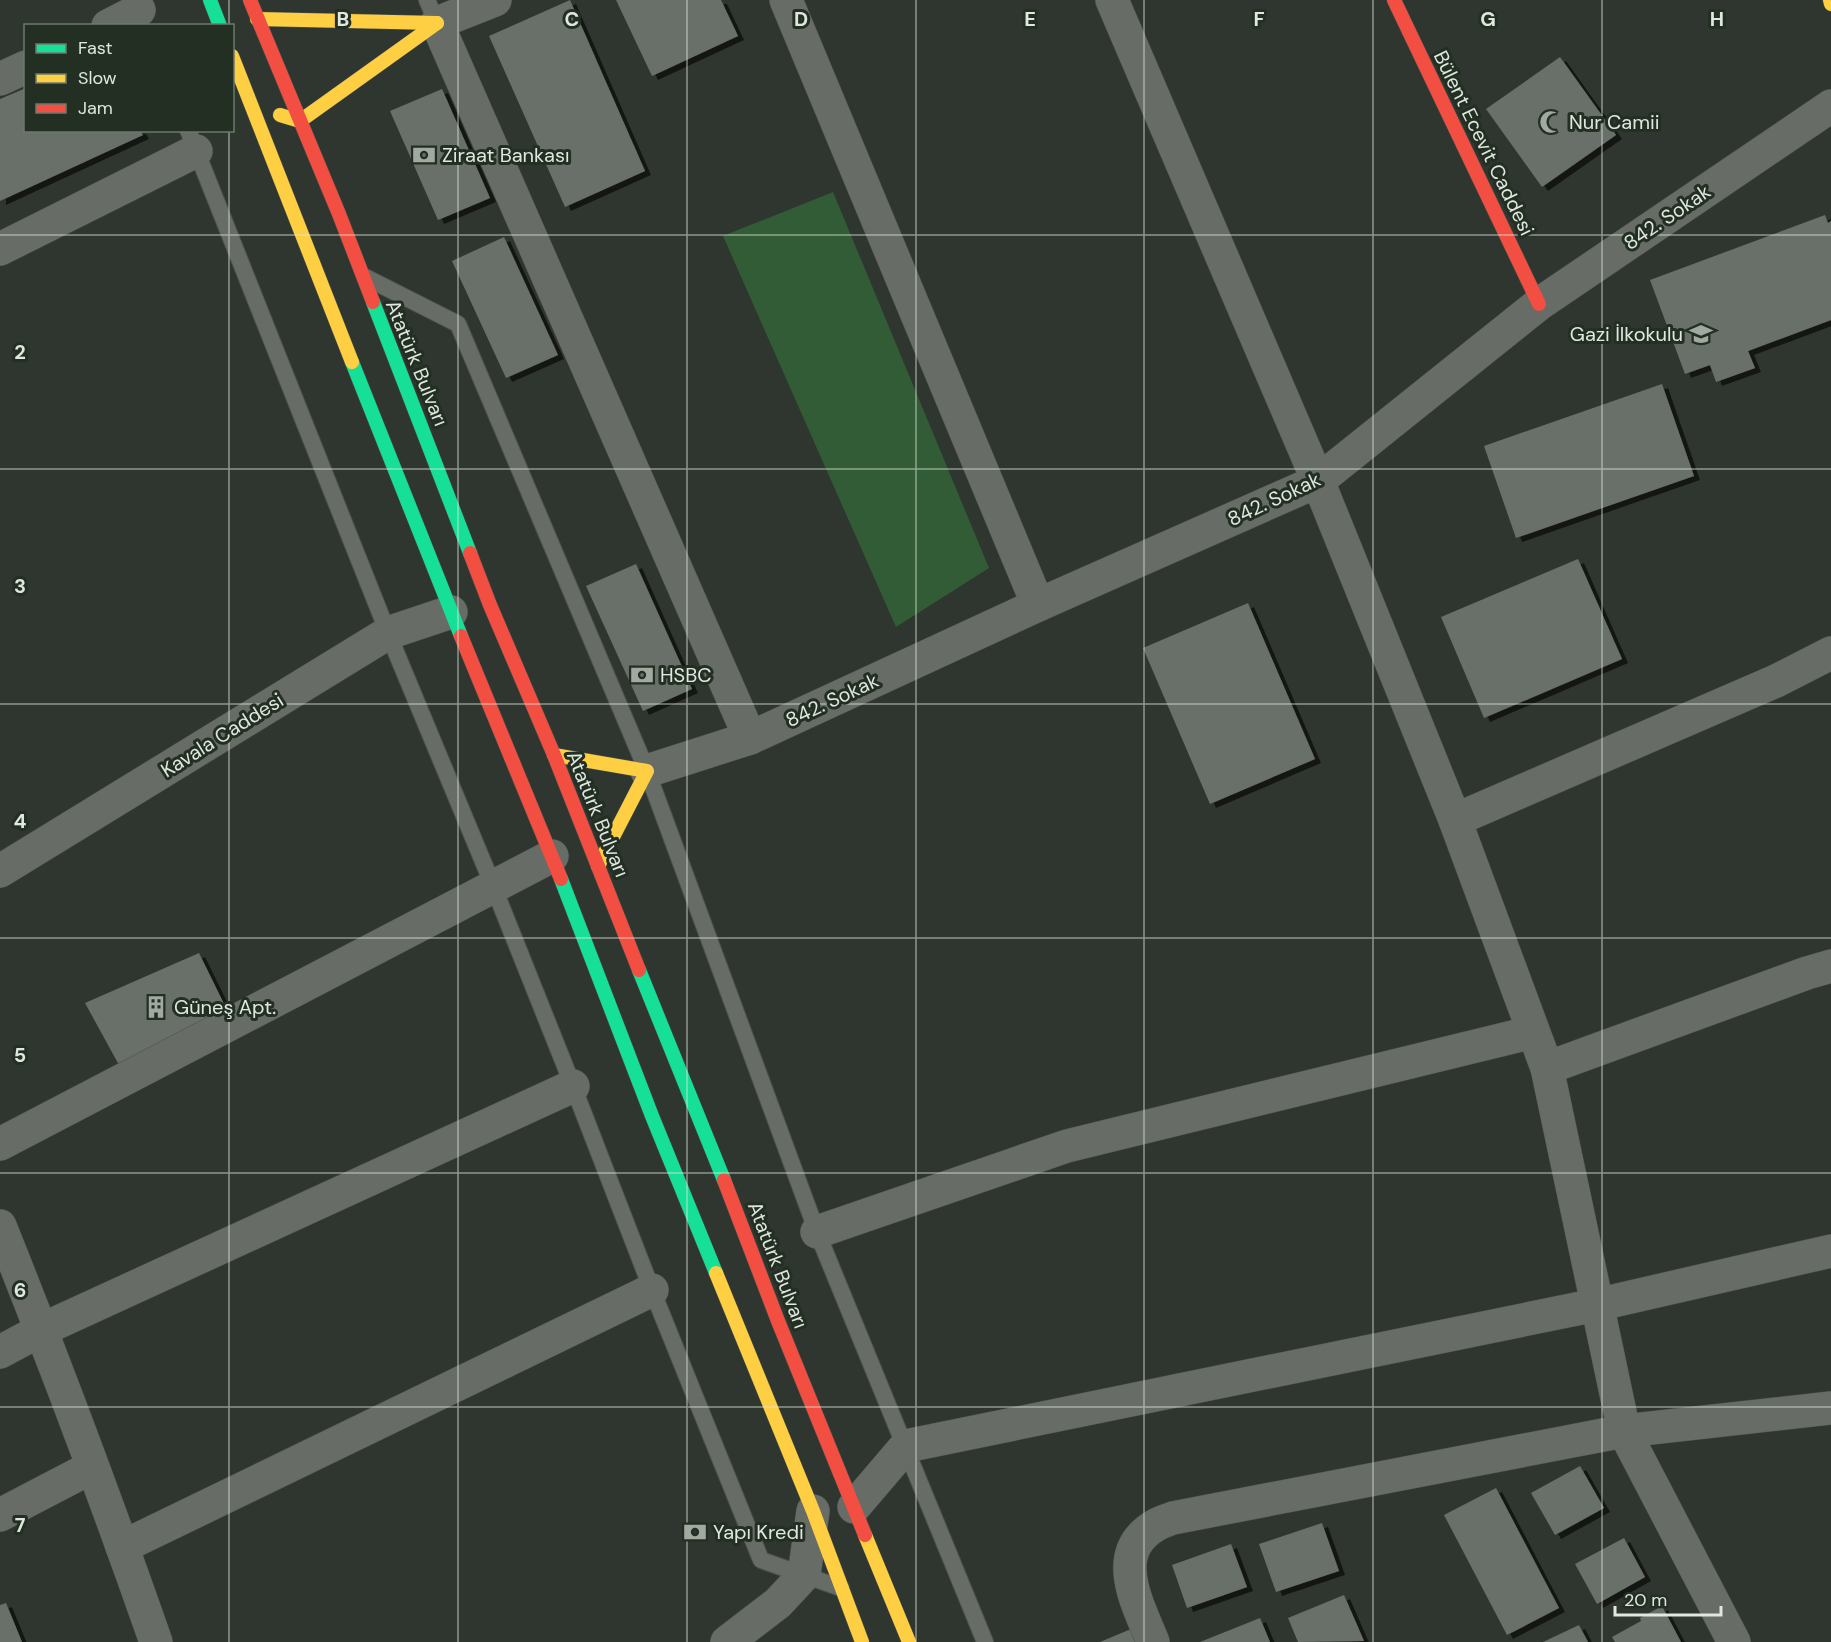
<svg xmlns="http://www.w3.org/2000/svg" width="1831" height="1642" font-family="'DM Sans',sans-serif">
  <defs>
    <filter id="shadow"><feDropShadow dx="6" dy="4" stdDeviation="0" flood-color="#0009"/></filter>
  </defs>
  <rect width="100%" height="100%" fill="#2f362f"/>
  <!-- green -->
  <path fill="#325c35" d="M833,192L989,568L896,627L723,236Z"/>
  <!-- building -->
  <g fill="#696f69" filter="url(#shadow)">
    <path d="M570,0L645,171L565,207L489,36Z"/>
    <path d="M616,0H721L738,36L652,76Z"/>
    <path d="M1560,57L1616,135L1542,187L1486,109Z"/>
    <path d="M26,88V130H140L143,135L0,201V99Z"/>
    <path d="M442,89L490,198L438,220L390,111Z"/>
    <path d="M1825,215L1828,223L1831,221V320L1748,351L1755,368L1716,382L1710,365L1685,374L1650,280Z"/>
    <path d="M504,237L558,355L506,378L452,261Z"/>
    <path d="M1662,384L1694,476L1516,538L1484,446Z"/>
    <path d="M1578,559L1622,659L1484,718L1441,617Z"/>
    <path d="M636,564L692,689L643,711L586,586Z"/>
    <path d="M1248,603L1315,759L1210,804L1143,648Z"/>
    <path d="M199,953L227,1010L119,1065L85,1003Z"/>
    <path d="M1580,1466L1604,1508L1555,1535L1531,1493Z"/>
    <path d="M1496,1488L1559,1608L1507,1635L1444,1515Z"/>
    <path d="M1322,1523L1339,1571L1276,1592L1259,1544Z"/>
    <path d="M1624,1538L1645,1577L1597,1604L1575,1564Z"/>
    <path d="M1231,1544L1247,1587L1187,1608L1172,1565Z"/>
    <path d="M1344,1595L1364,1641L1298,1642L1288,1618Z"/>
    <path d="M6,1603L22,1642H0V1605Z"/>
    <path d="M1662,1606L1681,1642H1615L1612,1637L1641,1621L1640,1618Z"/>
    <path d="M1260,1618L1270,1642H1200Z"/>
    <path d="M1579,1625L1588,1642H1543Z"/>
    <path d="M1131,1629L1136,1642H1100Z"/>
  </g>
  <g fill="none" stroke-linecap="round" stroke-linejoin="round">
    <!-- lane casing -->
    <g stroke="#4c524c" stroke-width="18">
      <g id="lane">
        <path d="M427,0L437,23"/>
        <path d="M188,130L388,633L494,888L573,1086L652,1290L761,1560L841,1588"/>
        <path d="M365,277L458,324L647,771L817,1232L985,1642"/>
      </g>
    </g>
    <!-- street casing -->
    <g stroke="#4c524c" stroke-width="34">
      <g id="street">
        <path d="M495,0L437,23L750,738"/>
        <path d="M786,0L1038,605"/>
        <path d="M1112,0L1318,481L1455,820L1547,1068L1624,1431L1734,1642"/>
        <path d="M108,26L139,10"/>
        <path d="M0,79L26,67"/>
        <path d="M0,249L196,151"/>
        <path d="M647,771L750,738L1038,605L1318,481L1539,304L1831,106"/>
        <path d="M1455,820L1776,681L1831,653"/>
        <path d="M0,871L388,633L451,612"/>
        <path d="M1547,1068L1807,973L1831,966"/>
        <path d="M0,1144L552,856"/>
        <path d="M0,1226C55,1363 107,1502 156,1642"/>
        <path d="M817,1232L1067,1146L1533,1032"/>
        <path d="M0,1352L41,1330L573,1086"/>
        <path d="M854,1507L906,1446L1596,1305L1831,1251"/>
        <path d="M0,1515L92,1467"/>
        <path d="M122,1547L652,1290"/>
        <path d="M727,1642L778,1603L804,1575L813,1511"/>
        <path d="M1153,1642C1138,1604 1108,1553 1156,1525C1161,1522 1168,1520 1173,1518L1624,1431L1831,1408"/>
      </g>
    </g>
    <!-- fast casing -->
    <g stroke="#4c524c" stroke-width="15">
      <g id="fast">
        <path d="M210,0L220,26"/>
        <path d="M373,302L470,553"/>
        <path d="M352,362L461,636"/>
        <path d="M561,879L652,1116L716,1273"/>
        <path d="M639,970L724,1180"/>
      </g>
    </g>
    <!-- slow casing -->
    <g stroke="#4c524c" stroke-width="15">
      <g id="slow">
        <path d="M1830,0L1831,4"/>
        <path d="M257,19L437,23"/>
        <path d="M232,56L352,362"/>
        <path d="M280,115L300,121L437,23"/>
        <path d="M554,755L647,771L598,866"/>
        <path d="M716,1273L813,1511L862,1642"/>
        <path d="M865,1535L909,1642"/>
      </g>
    </g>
    <!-- jam casing -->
    <g stroke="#4c524c" stroke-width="15">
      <g id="jam">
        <path d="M250,0L339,214L373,302"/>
        <path d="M1394,0L1539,304"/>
        <path d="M470,553L490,605L554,755L639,970"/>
        <path d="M461,636L561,879"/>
        <path d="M724,1180L778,1321L865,1535"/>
      </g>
    </g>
    <!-- lane -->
    <use href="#lane" stroke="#676c67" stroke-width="16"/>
    <!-- street -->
    <use href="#street" stroke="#676c67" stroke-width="33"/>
    <!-- fast -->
    <use href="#fast" stroke="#16e098" stroke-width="14"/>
    <!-- slow -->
    <use href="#slow" stroke="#ffcf43" stroke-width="14"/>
    <!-- jam -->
    <use href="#jam" stroke="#f24e42" stroke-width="14"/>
  </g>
  <!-- grid -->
  <path fill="none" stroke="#dfe7df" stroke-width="1.5" stroke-opacity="0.55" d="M229,0V26M458,0V1642M687,0V1642M916,0V1642M1144,0V1642M1373,0V1642M1602,0V1642M229,130V1642M0,235H1831M0,469H1831M0,704H1831M0,938H1831M0,1173H1831M0,1407H1831"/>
  <!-- icons -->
  <defs>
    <g id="mosque-bare" transform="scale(1.8)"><path d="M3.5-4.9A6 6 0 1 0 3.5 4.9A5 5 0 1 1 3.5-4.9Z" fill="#a1a9a1" stroke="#222f22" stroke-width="2.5" paint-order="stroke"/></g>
    <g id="bank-bare" transform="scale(1.8)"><path d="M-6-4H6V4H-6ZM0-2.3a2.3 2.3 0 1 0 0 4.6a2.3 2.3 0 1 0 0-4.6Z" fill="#a1a9a1" stroke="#222f22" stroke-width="2.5" paint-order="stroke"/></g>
    <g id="school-bare" transform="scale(1.8)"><path d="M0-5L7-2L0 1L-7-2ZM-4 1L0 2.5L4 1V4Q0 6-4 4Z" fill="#a1a9a1" stroke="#222f22" stroke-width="2.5" paint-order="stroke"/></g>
    <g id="building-bare" transform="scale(1.8)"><path d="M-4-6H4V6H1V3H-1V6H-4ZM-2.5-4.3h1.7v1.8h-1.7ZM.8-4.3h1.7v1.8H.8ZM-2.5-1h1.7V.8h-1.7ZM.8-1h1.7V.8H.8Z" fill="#a1a9a1" stroke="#222f22" stroke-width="2.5" paint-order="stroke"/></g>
  </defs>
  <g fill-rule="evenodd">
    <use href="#mosque-bare" x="1551" y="122"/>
    <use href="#bank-bare" x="424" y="155"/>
    <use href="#school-bare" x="1701" y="334"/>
    <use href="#bank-bare" x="642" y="675"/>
    <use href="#building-bare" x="156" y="1007"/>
    <use href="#bank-bare" x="695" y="1532"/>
  </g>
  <g text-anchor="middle" stroke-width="6" stroke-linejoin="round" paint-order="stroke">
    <!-- poi labels -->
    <g font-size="20" fill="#dfe7df" stroke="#222f22" text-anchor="start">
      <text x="1569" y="129">Nur Camii</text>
      <text x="442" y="162">Ziraat Bankası</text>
      <text x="1683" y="341" text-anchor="end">Gazi İlkokulu</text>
      <text x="660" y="682">HSBC</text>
      <text x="174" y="1014">Güneş Apt.</text>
      <text x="713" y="1539">Yapı Kredi</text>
    </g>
    <!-- street labels -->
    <g font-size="20" fill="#dfe7df" stroke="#222f22">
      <text transform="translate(1484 143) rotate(64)" y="7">Bülent Ecevit Caddesi</text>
      <text transform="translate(1667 217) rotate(-34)" y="7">842. Sokak</text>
      <text transform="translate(417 363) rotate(68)" y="7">Atatürk Bulvarı</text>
      <text transform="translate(1274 499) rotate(-25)" y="7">842. Sokak</text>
      <text transform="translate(832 700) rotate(-25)" y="7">842. Sokak</text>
      <text transform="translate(222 735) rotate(-32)" y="7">Kavala Caddesi</text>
      <text transform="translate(598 814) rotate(68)" y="7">Atatürk Bulvarı</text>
      <text transform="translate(778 1265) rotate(69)" y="7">Atatürk Bulvarı</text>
    </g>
  </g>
  <g font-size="20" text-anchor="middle" font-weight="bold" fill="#dfe7df" stroke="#222f22" stroke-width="6" stroke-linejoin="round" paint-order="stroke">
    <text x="343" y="26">B</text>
    <text x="572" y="26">C</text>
    <text x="801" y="26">D</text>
    <text x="1030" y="26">E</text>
    <text x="1259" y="26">F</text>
    <text x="1488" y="26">G</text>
    <text x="1717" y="26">H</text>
    <text x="20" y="359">2</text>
    <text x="20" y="593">3</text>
    <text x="20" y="828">4</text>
    <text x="20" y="1062">5</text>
    <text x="20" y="1297">6</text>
    <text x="20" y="1532">7</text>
  </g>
  <!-- legend -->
  <rect x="24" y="24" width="210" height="108" fill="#222f22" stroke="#6e796e" stroke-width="1.5"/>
  <rect x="36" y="44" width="30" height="9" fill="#16e098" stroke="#6e796e" stroke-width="1.5"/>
  <text x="78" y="54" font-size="18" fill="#dfe7df">Fast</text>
  <rect x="36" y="74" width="30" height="9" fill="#ffcf43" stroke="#6e796e" stroke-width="1.5"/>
  <text x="78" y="84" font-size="18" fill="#dfe7df">Slow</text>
  <rect x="36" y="104" width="30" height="9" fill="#f24e42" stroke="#6e796e" stroke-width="1.5"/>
  <text x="78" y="114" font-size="18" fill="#dfe7df">Jam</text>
  <!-- scale -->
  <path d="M1615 1606v9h106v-9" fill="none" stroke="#dfe7df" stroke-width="3"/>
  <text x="1624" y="1606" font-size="18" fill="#dfe7df" stroke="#222f22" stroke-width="4.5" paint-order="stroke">20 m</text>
</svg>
